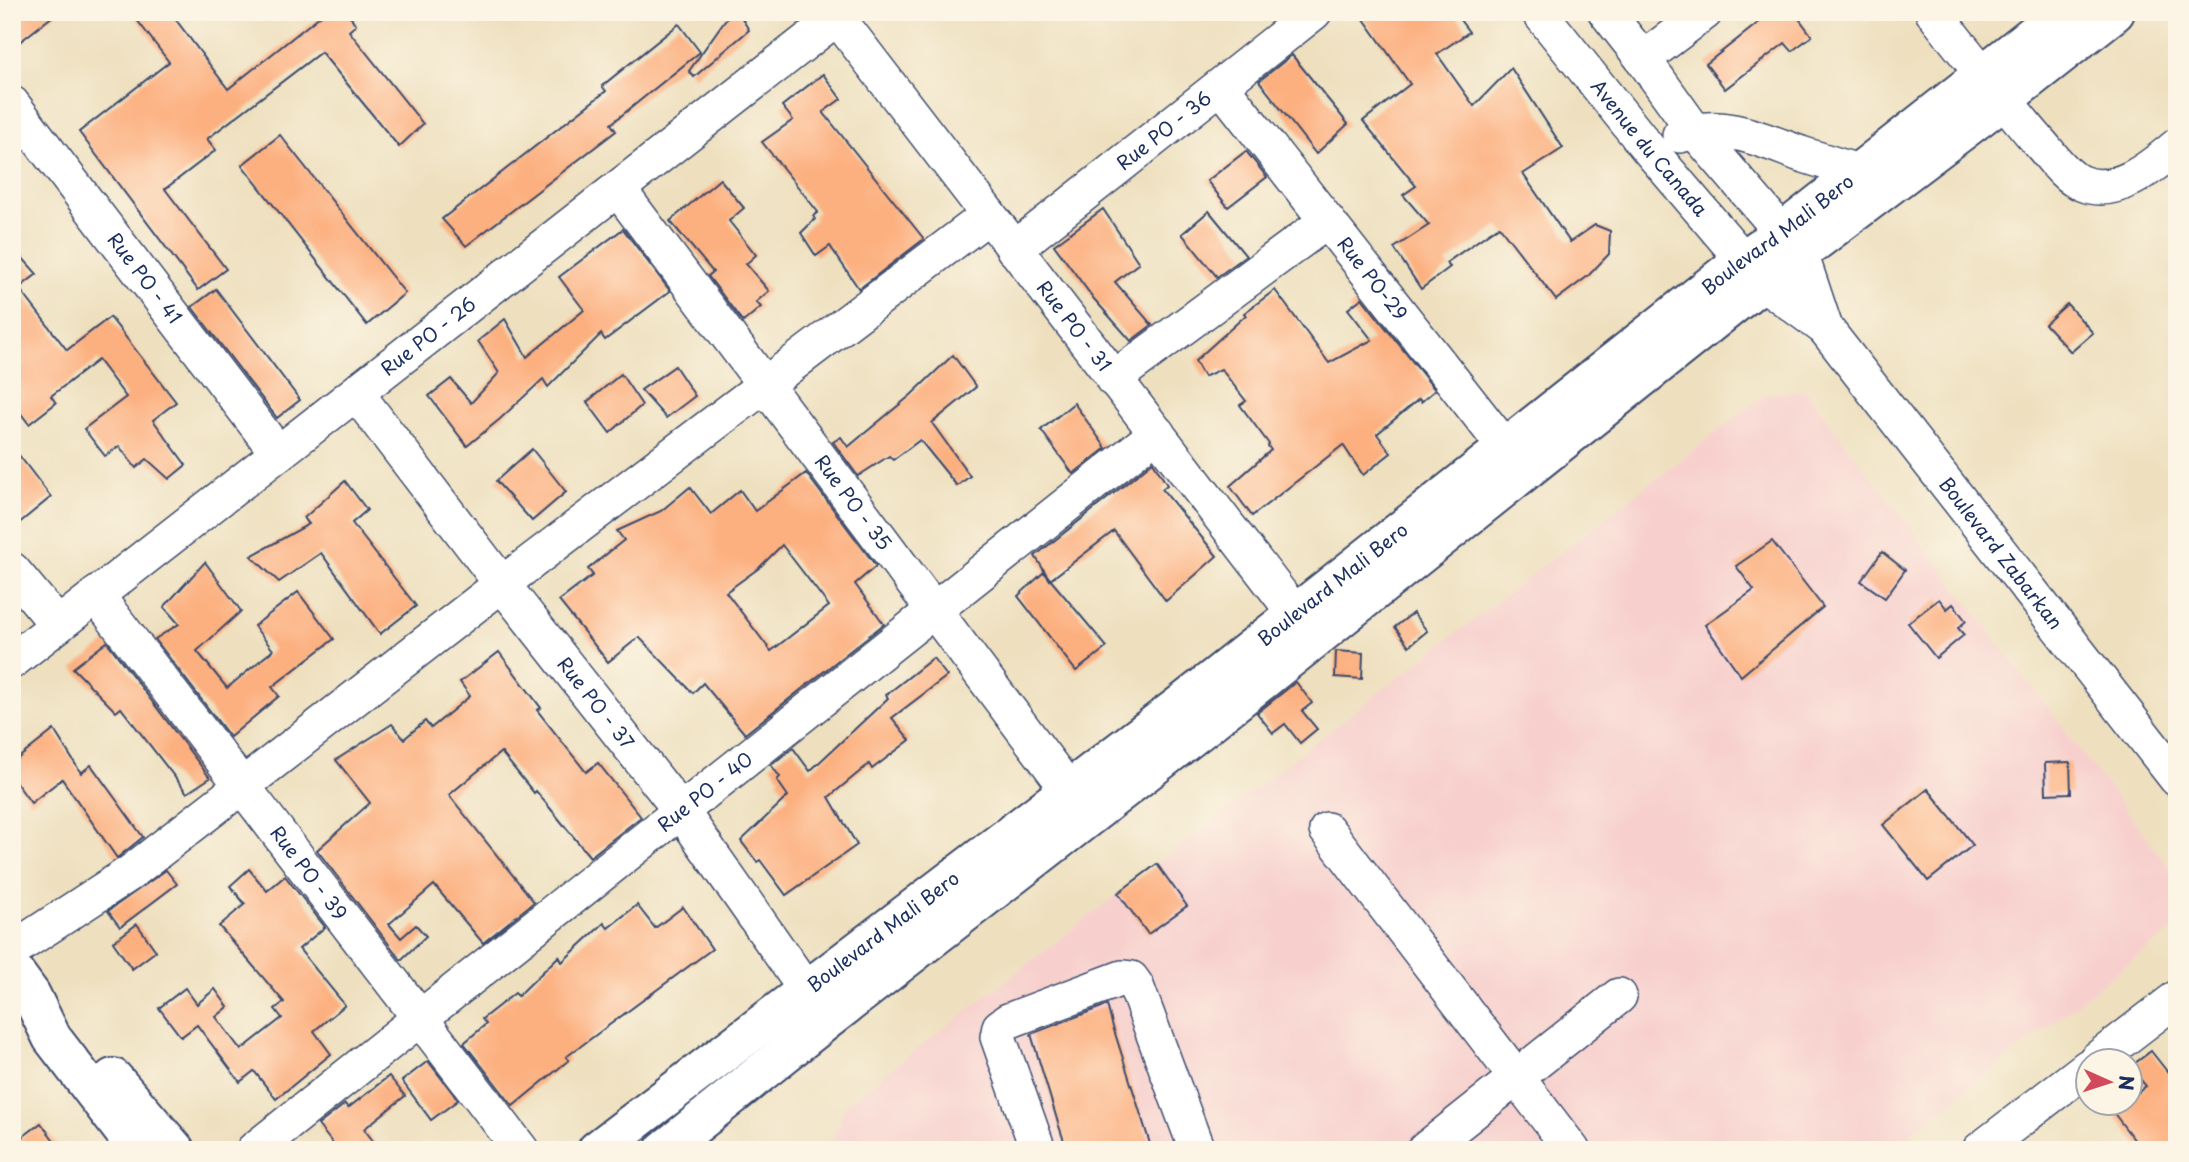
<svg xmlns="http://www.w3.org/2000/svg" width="2189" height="1162" font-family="'Playpen Sans',sans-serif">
  <rect width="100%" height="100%" fill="#fcf5e5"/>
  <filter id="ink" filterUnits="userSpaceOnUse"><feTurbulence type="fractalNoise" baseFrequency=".0143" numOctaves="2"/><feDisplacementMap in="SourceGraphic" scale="14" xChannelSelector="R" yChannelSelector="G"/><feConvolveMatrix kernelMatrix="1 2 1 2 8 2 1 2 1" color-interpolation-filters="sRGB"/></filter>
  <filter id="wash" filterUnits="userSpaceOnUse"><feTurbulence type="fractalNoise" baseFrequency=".00686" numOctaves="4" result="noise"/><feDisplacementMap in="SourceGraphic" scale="28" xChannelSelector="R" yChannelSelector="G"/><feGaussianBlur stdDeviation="1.57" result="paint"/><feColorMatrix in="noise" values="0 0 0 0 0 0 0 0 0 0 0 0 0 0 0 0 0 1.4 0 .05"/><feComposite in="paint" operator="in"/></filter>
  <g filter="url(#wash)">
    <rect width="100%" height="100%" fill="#eee0bf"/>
    <!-- built -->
    <path fill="#f7d0ce" d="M1805,390L2177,877V926L1890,1150H829L846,1104L1766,394Z"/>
    <g id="blocks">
      <!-- building -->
      <g fill="#fcb080" fill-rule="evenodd">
        <path d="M12,12H58L12,48Z"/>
        <path d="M131,12H170L228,89L325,12H347L356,25L349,31L423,124L399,147L321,52L207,139L216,150L165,189L226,269L198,290L79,132L169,62Z"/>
        <path d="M734,12H738L749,30L694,77L689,71L725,20Z"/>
        <path d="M1359,12H1454L1469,32L1437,54L1474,106L1511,68L1563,148L1523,174L1570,242L1595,225L1610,231L1609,254L1588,276L1556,300L1499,226L1446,263L1450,267L1421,289L1394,248L1429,225L1403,195L1416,186L1363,121L1410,84Z"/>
        <path d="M1772,12H1794L1812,36L1792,51L1785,43L1725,89L1706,64Z"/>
        <path d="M679,24L700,52L611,124L616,131L466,246L442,219L606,91L602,86Z"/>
        <path d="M1292,55L1348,124L1316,154L1259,81Z"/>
        <path d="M823,74L841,99L823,112L924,239L859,289L830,246L816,256L801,233L815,219L813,216L818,212L762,142L793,120L782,106Z"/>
        <path d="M280,135L405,293L367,325L242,165Z"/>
        <path d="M1246,151L1267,177L1228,207L1207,181Z"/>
        <path d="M720,179L744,208L729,221L756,255L746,264L769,291L756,302L761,307L743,322L708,276L713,272L670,221Z"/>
        <path d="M1103,209L1139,263L1115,282L1152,325L1131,341L1094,299L1054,245Z"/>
        <path d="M1209,211L1246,256L1217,277L1182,234Z"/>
        <path d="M623,229L670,291L605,340L601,334L548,387L543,379L500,419L467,446L429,396L451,379L471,403L499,373L478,341L505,319L527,357L584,310L559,277Z"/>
        <path d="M12,246L37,274L19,288L67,350L110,317L176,402L153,420L186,465L169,479L147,459L136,468L119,446L105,456L84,429L126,397L98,360L51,396L56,403L29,424L12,402Z"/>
        <path d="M216,289L300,400L277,418L192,307Z"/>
        <path d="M1275,290L1329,363L1372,340L1348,309L1362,298L1435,390L1421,402L1419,399L1377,434L1391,453L1363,475L1343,445L1252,516L1230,486L1271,450L1268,446L1269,444L1240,405L1246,401L1221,369L1204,377L1195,361L1246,315L1244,313Z"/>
        <path d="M2067,304L2093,333L2071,352L2045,324Z"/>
        <path d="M953,355L976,387L932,423L970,476L957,486L920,440L893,460L889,456L858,476L833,442L841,437L848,447L911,395Z"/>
        <path d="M675,366L695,396L666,418L641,390Z"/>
        <path d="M621,374L642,405L610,433L587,402Z"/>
        <path d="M1074,403L1106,448L1073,474L1041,430Z"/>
        <path d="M12,446L51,497L12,529Z"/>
        <path d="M532,449L566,492L532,521L496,481Z"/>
        <path d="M1153,462L1167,485L1162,489L1217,556L1166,601L1114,531L1050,580L1035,556Z"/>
        <path d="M806,473L876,566L855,584L884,624L745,734L703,683L693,693L639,637L608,662L559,601L593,575L588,569L624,540L617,531L661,511L690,487L711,514L740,490L755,511ZM782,545L829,606L771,651L726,592L759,568Z"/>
        <path d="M345,481L367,510L352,523L416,606L380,634L321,553L279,582L251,556L309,524L304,518Z"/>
        <path d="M1772,541L1823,607L1741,676L1705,625L1754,590L1736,566Z"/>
        <path d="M1882,552L1905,570L1885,598L1861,581Z"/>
        <path d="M205,562L241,611L197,651L227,688L273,650L254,626L298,592L334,639L272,687L279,696L230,737L155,639L179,624L164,607Z"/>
        <path d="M1044,572L1107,647L1076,671L1018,596Z"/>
        <path d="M1939,599L1947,609L1953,604L1966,621L1958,628L1964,635L1936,658L1908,623Z"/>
        <path d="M1413,613L1427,631L1409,646L1395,627Z"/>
        <path d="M107,642L210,778L187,793L121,708L116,712L73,668Z"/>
        <path d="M1336,651L1363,653L1362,679L1335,677Z"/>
        <path d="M499,652L541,708L537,710L586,772L598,763L641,817L590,857L536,791L534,793L501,752L449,795L534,902L483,943L434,885L389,924L401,938L416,925L426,936L401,960L317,850L370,803L336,760L392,724L404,739L425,721L431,728L470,696L460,682Z"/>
        <path d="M933,658L947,676L892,718L910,740L872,769L869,764L829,797L857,845L786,895L760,860L757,862L741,841L788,796L777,780L780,777L771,765L793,748L810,771L888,698L886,695Z"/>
        <path d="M1296,682L1312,703L1302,711L1317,729L1300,743L1285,724L1273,733L1257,713Z"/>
        <path d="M54,730L81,773L91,765L143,837L117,858L62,779L31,803L12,777V763Z"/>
        <path d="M2070,762L2071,793L2046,794L2045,763Z"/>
        <path d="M1928,789L1973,845L1928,881L1883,825Z"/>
        <path d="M1157,864L1187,906L1148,934L1118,893Z"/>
        <path d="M249,869L267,891L285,876L325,927L299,949L345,1005L314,1031L331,1054L276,1099L254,1071L240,1082L197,1025L181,1037L159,1008L185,988L197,1004L215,989L228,1007L216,1017L241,1050L282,1018L275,1009L284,1002L219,926L245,904L230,886Z"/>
        <path d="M166,870L177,884L120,927L108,911Z"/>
        <path d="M637,905L655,928L683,907L712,949L566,1057L569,1060L513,1106L464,1043L486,1024L482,1019L515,993L518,996L559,956L562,962L604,923L608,928Z"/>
        <path d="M137,924L156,951L132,969L113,942Z"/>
        <path d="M1107,1005L1113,1027L1152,1150H1067L1059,1126L1031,1034Z"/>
        <path d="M2151,1051L2177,1084V1150H2142L2113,1112L2125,1102H2130V1099L2146,1086L2130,1067Z"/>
        <path d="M428,1061L458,1100L431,1120L402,1081Z"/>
        <path d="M389,1076L405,1096L364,1129L380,1150H338L318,1125L345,1104L348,1108Z"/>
        <path d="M41,1123L61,1150H12V1145Z"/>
      </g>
    </g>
  </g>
  <g filter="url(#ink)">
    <use href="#blocks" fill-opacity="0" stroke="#3b4a6d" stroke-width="2"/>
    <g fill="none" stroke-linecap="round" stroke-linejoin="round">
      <!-- minor casing -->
      <g stroke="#3b4a6d" stroke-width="38">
        <g id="minor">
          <path id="s1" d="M833,12L1313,637"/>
          <path id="s2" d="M1539,12L1647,147L1762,282L1825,328L2177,779"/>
          <path d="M1606,12L1643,59L1694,130L1800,253L1825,328"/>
          <path d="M1933,12C1968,56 2003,100 2039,142C2051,155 2064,176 2081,183C2116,198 2153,166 2177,146"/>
          <path d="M1643,59L1705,12"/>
          <path id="s3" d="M1221,86L1522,469"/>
          <path id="s4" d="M12,104L278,453"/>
          <path d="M1680,135C1722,120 1762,140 1801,154C1820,160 1839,166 1858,172"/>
          <path id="s5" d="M618,189L1086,813"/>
          <path id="s6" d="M1014,249L1314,12"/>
          <path d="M1113,379L1327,221"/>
          <path id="s7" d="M356,393L502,584L681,811L823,1014"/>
          <path d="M12,570L58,625"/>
          <path id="s8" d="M96,595L521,1150"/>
          <path id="s9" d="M12,661L844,12"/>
          <path d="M1327,830L1572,1150"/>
          <path d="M12,950L130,873L502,584L989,215"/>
          <path d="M2096,1060L2177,998"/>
          <path id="s10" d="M254,1150L1157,433"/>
          <path d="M1038,1150L998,1037L1000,1027L1008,1021L1122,978L1131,979L1136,986L1197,1150"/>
          <path d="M1425,1150L1619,996"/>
          <path d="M1980,1150L2088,1067"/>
        </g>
      </g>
      <!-- major casing -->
      <g stroke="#3b4a6d" stroke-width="42">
        <g id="major">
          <path d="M12,969L31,995L52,1038L138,1150"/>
          <path d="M113,1078L175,1150"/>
          <path id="s11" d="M597,1150L1184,702L1744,259L1783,232L2062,12"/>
          <path d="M664,1150L827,1020L1203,728L1762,282L2003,100L2115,12"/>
        </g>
      </g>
      <!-- minor -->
      <use href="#minor" stroke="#fff" stroke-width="35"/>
      <!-- major -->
      <use href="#major" stroke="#fff" stroke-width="38"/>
    </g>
  </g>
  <g text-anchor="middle" stroke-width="5" stroke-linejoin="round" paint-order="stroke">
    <!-- street labels -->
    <g font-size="19" fill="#1b2f5e" stroke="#fcf5e5">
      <text dy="7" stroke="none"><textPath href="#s6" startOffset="191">Rue PO - 36</textPath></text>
      <text dy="7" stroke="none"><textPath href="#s2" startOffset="175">Avenue du Canada</textPath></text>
      <text dy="7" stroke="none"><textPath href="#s11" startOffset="1494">Boulevard Mali Bero</textPath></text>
      <text dy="7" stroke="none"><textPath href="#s4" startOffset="219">Rue PO - 41</textPath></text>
      <text dy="7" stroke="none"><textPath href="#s3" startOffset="245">Rue PO-29</textPath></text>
      <text dy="7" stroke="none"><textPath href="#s1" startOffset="396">Rue PO - 31</textPath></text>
      <text dy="7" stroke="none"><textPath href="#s9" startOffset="528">Rue PO - 26</textPath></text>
      <text dy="7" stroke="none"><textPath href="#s5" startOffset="392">Rue PO - 35</textPath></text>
      <text dy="7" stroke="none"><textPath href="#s2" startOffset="714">Boulevard Zabarkan</textPath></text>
      <text dy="7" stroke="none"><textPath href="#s11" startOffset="928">Boulevard Mali Bero</textPath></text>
      <text dy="7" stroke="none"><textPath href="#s7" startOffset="392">Rue PO - 37</textPath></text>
      <text dy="7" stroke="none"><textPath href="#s10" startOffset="576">Rue PO - 40</textPath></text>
      <text dy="7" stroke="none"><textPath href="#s8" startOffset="350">Rue PO - 39</textPath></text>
      <text dy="7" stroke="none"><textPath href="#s11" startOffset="360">Boulevard Mali Bero</textPath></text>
    </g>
  </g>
  <!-- margin -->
  <rect width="2189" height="1162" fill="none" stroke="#fcf5e5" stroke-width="42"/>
  <!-- north arrow -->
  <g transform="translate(2109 1082) rotate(93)"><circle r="33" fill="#fcf5e5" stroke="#a2a6af" stroke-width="2"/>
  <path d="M0-5L12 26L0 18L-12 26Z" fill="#d1495b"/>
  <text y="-10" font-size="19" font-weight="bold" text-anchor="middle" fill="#1b2f5e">N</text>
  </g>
</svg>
